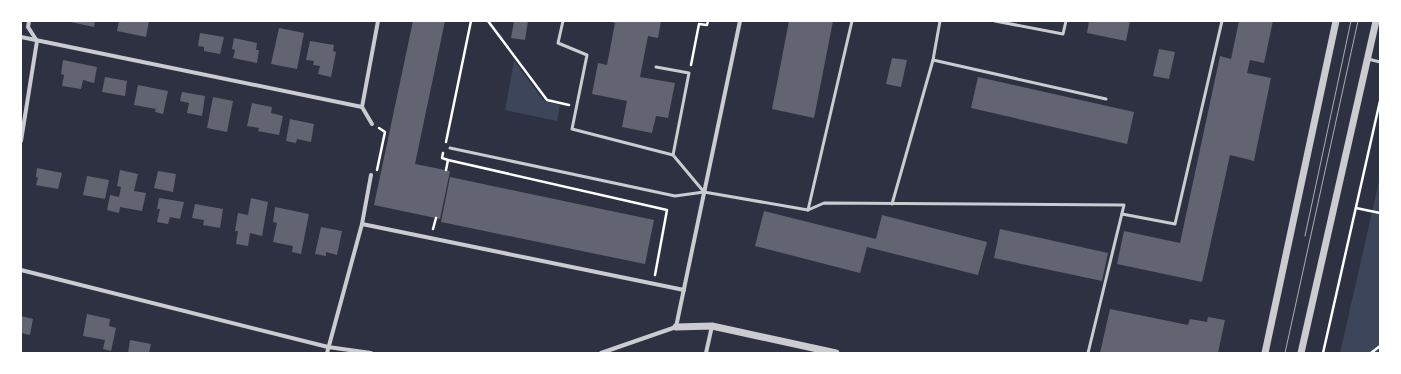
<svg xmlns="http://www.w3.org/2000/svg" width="1401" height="374" font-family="Helvetica,sans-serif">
  <rect width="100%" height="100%" fill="#2d3142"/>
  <!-- green -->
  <g fill="#3c4559">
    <path d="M514,61L544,101L560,105L557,121L505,110Z"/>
    <path d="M1380,177V353H1340Z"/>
  </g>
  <!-- building -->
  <g fill="#626471">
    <path d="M66,21H95L94,27Z"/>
    <path d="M119,21H149L146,37L117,31Z"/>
    <path d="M413,21H445L415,164L450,171L440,219L374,205Z"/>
    <path d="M514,21H528L525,40L511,38Z"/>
    <path d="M609,21H661L658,38L648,36L640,77L675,83L668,118L656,116L652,133L622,127L627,101L592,94L598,63L607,65L615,23Z"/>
    <path d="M789,21H833L814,118L772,109Z"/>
    <path d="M1089,21H1130L1126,41L1087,33Z"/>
    <path d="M1239,21H1273L1264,63L1250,60L1247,73L1271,78L1254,161L1230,155L1202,282L1117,264L1124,231L1180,243L1220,56L1231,59Z"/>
    <path d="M279,28L304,33L297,69L271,64Z"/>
    <path d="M200,33L224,37L220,54L204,51V47L198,46Z"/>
    <path d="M234,38L257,43L256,50H259L257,63L233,58L235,50L232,49Z"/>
    <path d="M310,41L334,45L333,51L336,52L331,77L318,74L320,66L313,65L314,61L306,60Z"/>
    <path d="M1159,49L1175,52L1169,79L1153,76Z"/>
    <path d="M892,58L907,60L901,87L886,84Z"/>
    <path d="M63,60L97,67L94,83L83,80L81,89L62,86L64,75L61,74Z"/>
    <path d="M105,77L127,81L125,96L102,92Z"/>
    <path d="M978,77L1134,112L1127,144L971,108Z"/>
    <path d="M138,85L168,91L163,114L155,112L156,109L134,105Z"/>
    <path d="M182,92L205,96L202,116L187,113L189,103L180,101Z"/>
    <path d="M213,97L233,101L227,132L207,128Z"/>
    <path d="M252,103L272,107L271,113L283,116L279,135L258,131L259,128L247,126Z"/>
    <path d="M290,119L314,124L311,142L297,139L296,143L286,141Z"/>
    <path d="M37,168L62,173L58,189L36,185L38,178L36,177Z"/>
    <path d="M120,170L138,174L134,191L146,193L142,211L120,207L119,213L107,210L110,195L119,197L121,187L117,186Z"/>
    <path d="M158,171L176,174L173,192L154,188Z"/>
    <path d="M87,176L109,180L105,199L83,195Z"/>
    <path d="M450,177L654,220L645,264L441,222Z"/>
    <path d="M159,198L184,202L180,219L170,217L168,224L157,222L160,209H157Z"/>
    <path d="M251,198L268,202L262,236L250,233L248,246L236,244L238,231H235L238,213L248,215Z"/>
    <path d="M195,204L223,209L220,228L203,225L204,220L192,218Z"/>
    <path d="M275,207L309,214L301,254L292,252L293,246L273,242L277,223L273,222Z"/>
    <path d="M764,211L876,239L882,215L987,242L978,275L867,247L860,273L755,246Z"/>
    <path d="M321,227L342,231L337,255L326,252V256L315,254Z"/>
    <path d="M1000,229L1108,253L1102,281L994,258Z"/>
    <path d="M1110,309L1188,325L1190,319L1207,322L1208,317L1225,320L1218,353H1100Z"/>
    <path d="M87,314L110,319L109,326L116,328L111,351L103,349L105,340L83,336Z"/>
    <path d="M21,316L33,319L30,335L21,333Z"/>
    <path d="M130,340L151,344L149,353H128Z"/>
  </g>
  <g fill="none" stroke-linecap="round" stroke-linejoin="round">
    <!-- path -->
    <g stroke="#fff" stroke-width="2.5">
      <path d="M488,21L547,100L569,105"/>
      <path d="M691,65L699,24L707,25L708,21"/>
      <path d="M446,142L471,21"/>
      <path d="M443,153L442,158L448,160L667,210L655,275"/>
      <path d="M377,170L385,132L379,128"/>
      <path d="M446,170L448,160"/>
      <path d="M1356,208L1380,213"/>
      <path d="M433,229L436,218"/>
      <path d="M1323,353L1380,101"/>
      <path d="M1371,353L1380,346"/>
    </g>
    <!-- service -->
    <g stroke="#caccd0" stroke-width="3">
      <path d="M563,21L558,43L587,55L572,129L673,155L704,192"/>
      <path d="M995,21L1063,34L1066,21"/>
      <path d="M1368,59L1380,62"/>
      <path d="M933,60L1106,99"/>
      <path d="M656,67L689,73L673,155"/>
      <path d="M450,148L675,196L704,192L808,210L852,21"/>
      <path d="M892,204L933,60L940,21"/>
      <path d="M808,210L824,203L1124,205L1088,353"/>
      <path d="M1122,214L1175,224L1222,21"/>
    </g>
    <!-- minor -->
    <g stroke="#caccd0" stroke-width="4">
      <path d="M21,37L362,107"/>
      <path d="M372,124L362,107L378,21"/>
      <path d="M21,141L37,41L28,27L29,21"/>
      <path d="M362,224L684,290"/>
      <path d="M21,270L328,347L371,353"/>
      <path d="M327,353L362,224L371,175"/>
      <path d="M601,353L676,327L740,21"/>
      <path d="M706,353L712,326"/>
    </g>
    <!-- tertiary -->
    <g stroke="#caccd0" stroke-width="7">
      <path d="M676,327L712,326L836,353"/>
      <path d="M1265,353L1336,21"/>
      <path d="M1301,353L1376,21"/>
    </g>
    <!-- tram -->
    <g stroke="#abadb3" stroke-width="1">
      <path d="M1305,236L1351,21"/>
      <path d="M1285,353L1358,21"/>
    </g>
  </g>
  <!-- border -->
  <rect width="1401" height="374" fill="none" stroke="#ffffff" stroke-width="44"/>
</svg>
